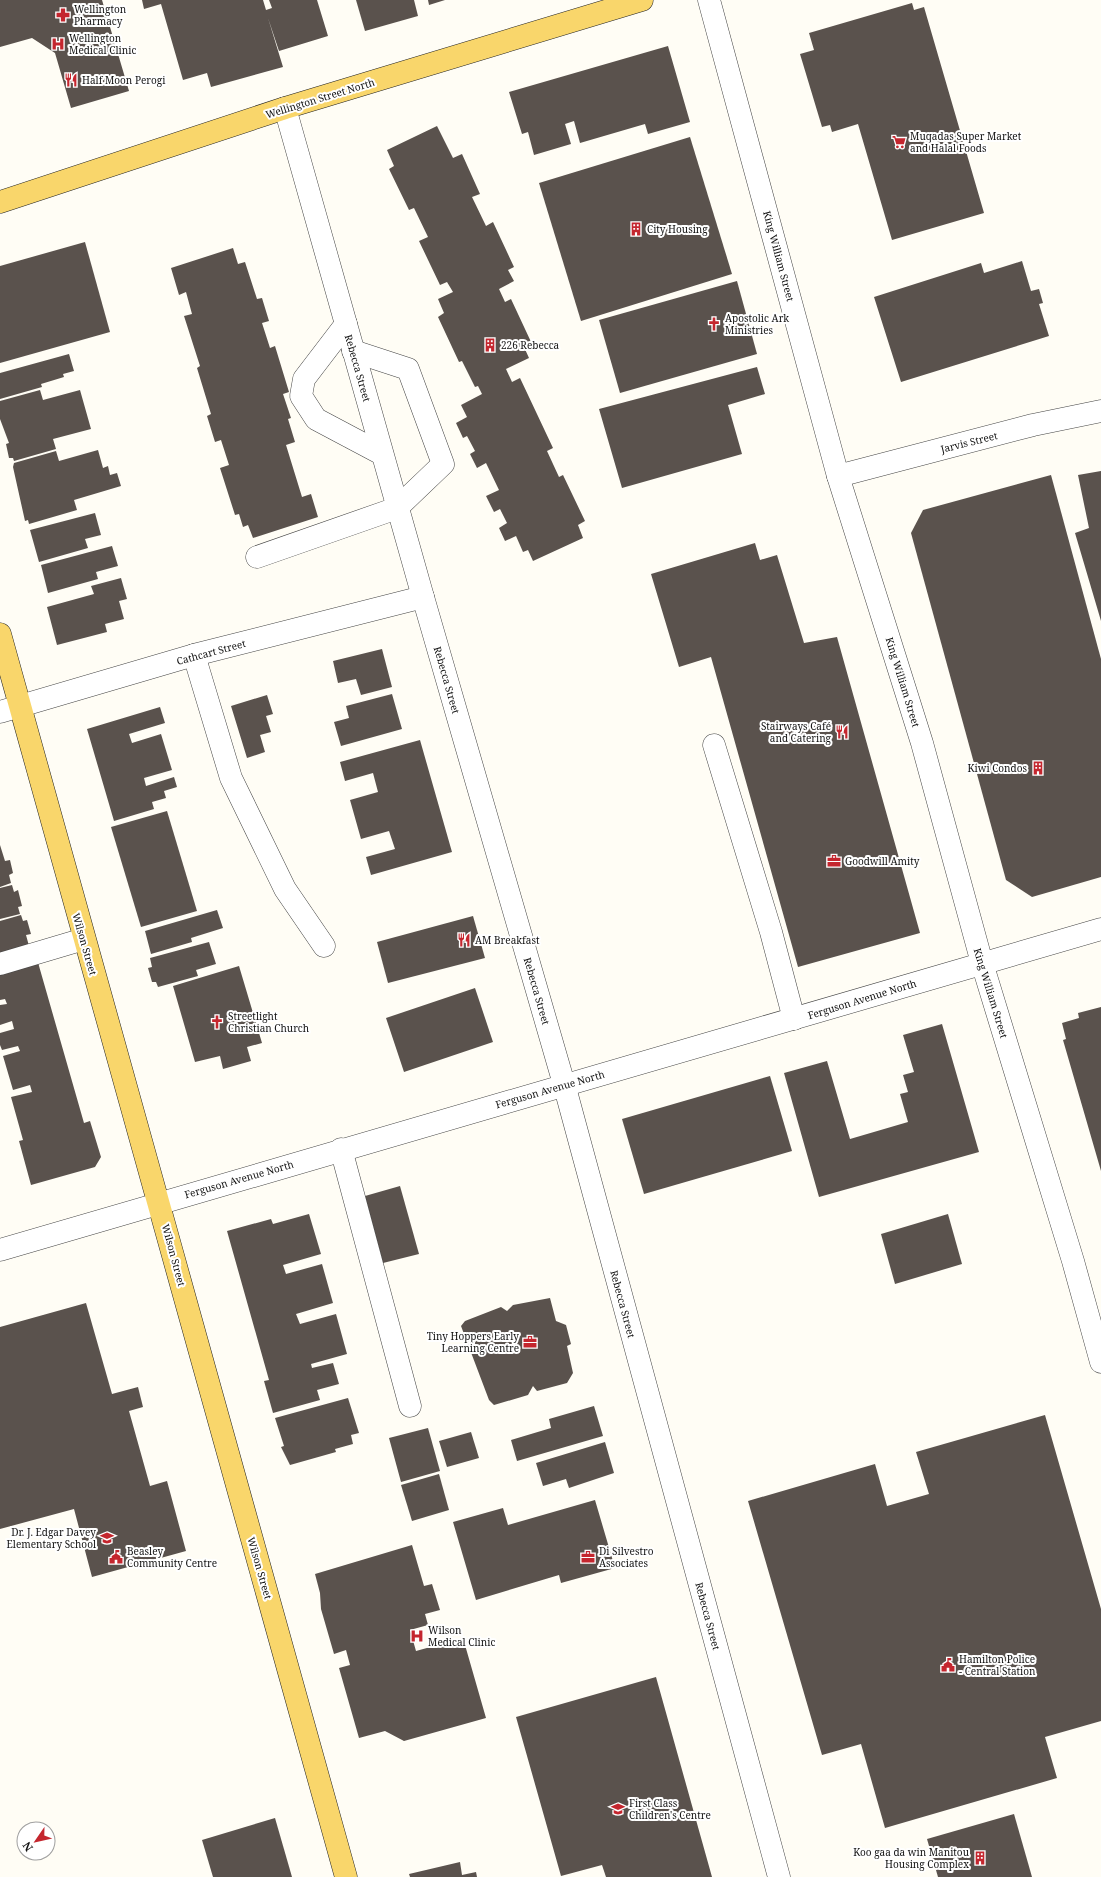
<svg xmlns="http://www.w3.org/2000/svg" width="1101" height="1877" font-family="'Noto Serif',serif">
  <rect width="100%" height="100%" fill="#fffdf5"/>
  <!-- building -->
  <g fill="#5a524d">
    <path d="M0,0H102L129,91L71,108L55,53L32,38L0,47Z"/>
    <path d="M142,0H263L266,10L272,8L269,0H317L328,36L279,51L268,18L283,67L211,87L207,73L183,80L161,4L144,9Z"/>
    <path d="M356,0H414L418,16L365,31Z"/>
    <path d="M428,0H445L429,5Z"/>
    <path d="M912,3L914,10L924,7L984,213L892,240L858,124L832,132L830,125L822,127L800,54L814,50L809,33Z"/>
    <path d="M668,46L690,122L648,134L645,124L580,143L574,121L565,124L571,144L534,155L528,132L522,134L509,92Z"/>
    <path d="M437,126L453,158L462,154L480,194L472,197L486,226L493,222L514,267L508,270L514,281L499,289L505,302L511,299L532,344L524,347L529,358L506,369L512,382L520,378L553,448L547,451L559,477L563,475L585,521L578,525L583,538L533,561L528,550L523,552L516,536L505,541L499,528L507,523L500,509L494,512L486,496L499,490L486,463L477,468L470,454L475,451L467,436L463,438L456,423L467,417L461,405L482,394L478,386L475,387L462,361L459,362L438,317L444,313L438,299L453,292L447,282L440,285L419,241L428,237L414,208L409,210L389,169L394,166L387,150Z"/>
    <path d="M690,137L732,274L581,321L539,183Z"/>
    <path d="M85,242L110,332L0,363V266Z"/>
    <path d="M233,248L238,264L245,262L257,299L262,298L269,321L262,323L270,348L275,346L289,392L283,394L291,418L288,419L295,442L286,445L302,497L311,494L318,517L253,538L248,525L243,527L239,514L235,515L220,468L229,465L221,440L215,442L207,416L211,414L197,368L200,366L184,316L192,314L186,292L179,295L171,268Z"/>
    <path d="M1022,261L1031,291L1039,289L1043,303L1039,304L1049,336L901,382L874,297L981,263L984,273Z"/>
    <path d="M737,281L757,354L620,393L599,320Z"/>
    <path d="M69,354L74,371L63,374L64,377L41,384L42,387L0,399V373Z"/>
    <path d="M757,367L765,394L728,405L742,454L622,488L599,409Z"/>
    <path d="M40,390L43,400L80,390L91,429L53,439L56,449L14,461L13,458H9L6,444L9,443L0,419V401Z"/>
    <path d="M98,450L103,468L108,466L110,475L117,473L121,486L74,500L77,510L29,524L28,520L25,521L13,467L14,463L56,451L59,461Z"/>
    <path d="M1101,471V621L1075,533L1089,528L1078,475Z"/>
    <path d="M1051,475L1101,659V877L1032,897L1006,880L911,533L923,510Z"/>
    <path d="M95,513L101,535L85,539L88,548L39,562L30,530Z"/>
    <path d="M755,543L760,560L777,555L804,643L837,637L920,933L798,967L711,657L679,667L651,574Z"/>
    <path d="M112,546L118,566L96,572L98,579L48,593L41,565Z"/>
    <path d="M121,578L127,599L119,601L124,619L105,624L107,632L57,645L47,607L94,594L91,586Z"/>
    <path d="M382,649L392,687L361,695L356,679L338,683L333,661Z"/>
    <path d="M392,694L402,729L341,746L334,722L349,718L346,706Z"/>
    <path d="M267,695L273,714L266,716L271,732L260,735L265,752L247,758L231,706Z"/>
    <path d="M160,707L165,723L129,734L132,743L161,734L172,770L144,778L146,786L174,777L177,787L164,791L166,798L152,802L154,809L114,821L87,729Z"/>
    <path d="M420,740L452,852L371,875L366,857L395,849L389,831L361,839L350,800L378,792L373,773L345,781L340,762Z"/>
    <path d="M167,811L197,911L141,927L111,827Z"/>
    <path d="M0,845L5,861L10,860L13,873L9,875L11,883L0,887Z"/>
    <path d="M12,885L14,892L18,890L22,906L18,907L20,914L0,919V888Z"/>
    <path d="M217,910L223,928L191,938L192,942L151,954L145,931Z"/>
    <path d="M21,915L23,921L27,920L31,934L26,935L29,946L0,954V921Z"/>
    <path d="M473,916L485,958L388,983L377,942Z"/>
    <path d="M209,942L216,964L196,970L198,976L158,987L156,982H152L148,968L152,967L150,958Z"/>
    <path d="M37,959L84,1123L90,1121L101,1157L95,1167L31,1185L19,1141L23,1140L11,1097L32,1092L30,1085L13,1090L3,1056L20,1051L18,1046L2,1050L0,1045V1033L14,1029L12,1021L0,1025V1005L7,1004L5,999L0,1000V970Z"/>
    <path d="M239,966L262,1043L247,1047L251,1061L223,1069L220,1056L195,1062L173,986Z"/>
    <path d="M475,988L493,1042L404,1072L386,1018Z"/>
    <path d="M1101,1007V1171L1063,1040L1066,1039L1062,1023L1079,1018L1078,1013Z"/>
    <path d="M942,1024L979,1152L819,1197L784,1073L827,1061L850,1139L908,1122L900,1094L908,1092L903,1075L914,1072L903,1035Z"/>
    <path d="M770,1076L792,1151L644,1194L622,1119Z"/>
    <path d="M400,1186L419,1254L383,1263L365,1196Z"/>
    <path d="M309,1214L321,1254L283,1265L286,1274L322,1264L333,1303L296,1314L300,1324L336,1314L347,1354L311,1364L312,1368L333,1363L339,1384L317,1390L320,1400L273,1413L264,1381L269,1380L227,1231L271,1219L273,1224Z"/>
    <path d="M948,1214L962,1264L895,1284L881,1234Z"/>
    <path d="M550,1298L556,1321L566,1325L571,1344L567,1346L573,1373L567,1383L537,1391L533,1386L528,1395L494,1405L489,1400L461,1326L465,1321L501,1307L507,1311L513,1305Z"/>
    <path d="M86,1303L112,1394L138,1387L143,1407L129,1411L150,1486L167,1481L186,1551L92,1577L74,1509L0,1529V1327Z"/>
    <path d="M348,1398L359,1433L351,1435L353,1444L335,1449L336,1452L290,1465L281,1447L284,1446L275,1418Z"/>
    <path d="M594,1406L603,1436L517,1461L511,1440L551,1428L549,1419Z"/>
    <path d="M1045,1415L1101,1609V1721L1045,1737L1057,1778L885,1828L861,1744L822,1755L748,1501L875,1464L887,1506L929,1494L916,1452Z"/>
    <path d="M428,1428L440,1471L401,1482L389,1438Z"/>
    <path d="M471,1432L479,1458L447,1467L439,1441Z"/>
    <path d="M605,1442L614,1473L569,1488L566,1479L543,1486L536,1463Z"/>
    <path d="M439,1474L449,1510L412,1521L401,1485Z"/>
    <path d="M595,1500L615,1568L561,1583L559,1575L476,1600L453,1522L503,1508L508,1525Z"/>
    <path d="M412,1545L424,1586L432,1584L440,1610L425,1614L428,1625L410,1630L416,1651L463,1638L486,1718L404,1741L385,1731L359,1738L339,1668L350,1665L346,1650L334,1654L321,1609L320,1593L315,1574Z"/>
    <path d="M656,1677L712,1877H606L602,1865L561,1876L516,1717Z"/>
    <path d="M1014,1814L1032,1877H938L927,1839Z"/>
    <path d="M275,1818L292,1877H213L202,1840Z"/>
    <path d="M460,1862L462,1875L476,1872L477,1877H410L409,1874Z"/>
  </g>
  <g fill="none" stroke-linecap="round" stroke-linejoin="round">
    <!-- minor casing -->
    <g stroke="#444" stroke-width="23">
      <g id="minor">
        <path d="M709,0L838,476L922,743L982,963L1073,1261L1101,1362"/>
        <path d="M285,108L423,597L564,1084L779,1877"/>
        <path d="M346,324L304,379L301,396L316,419L382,454"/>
        <path d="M838,476L1033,425L1101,411"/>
        <path d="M257,557L397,508L443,464L408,369L353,351"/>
        <path d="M194,655L231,778L285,889L324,946"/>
        <path d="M0,712L194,655L423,597"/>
        <path d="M714,745L771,932L794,1019"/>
        <path d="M0,964L84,939"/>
        <path d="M341,1149L410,1406"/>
        <path d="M0,1250L1101,929"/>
      </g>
    </g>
    <!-- major casing -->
    <g stroke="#222" stroke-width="23">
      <g id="major">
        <path d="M0,202L285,108L642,0"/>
        <path d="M0,634C114,1049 232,1462 346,1877"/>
      </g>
    </g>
    <!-- minor -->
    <use href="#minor" stroke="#fff" stroke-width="22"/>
    <!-- major -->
    <use href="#major" stroke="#f9d66b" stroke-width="22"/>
  </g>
  <!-- icons -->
  <defs>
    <g id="pharmacy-bare" transform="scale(1.08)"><path d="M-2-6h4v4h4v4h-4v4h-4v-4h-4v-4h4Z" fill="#c4262e" stroke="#fff" stroke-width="2.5" paint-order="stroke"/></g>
    <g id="hospital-bare" transform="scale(1.08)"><path d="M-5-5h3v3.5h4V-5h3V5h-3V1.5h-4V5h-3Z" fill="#c4262e" stroke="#fff" stroke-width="2.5" paint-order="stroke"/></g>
    <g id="restaurant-bare" transform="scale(1.08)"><path d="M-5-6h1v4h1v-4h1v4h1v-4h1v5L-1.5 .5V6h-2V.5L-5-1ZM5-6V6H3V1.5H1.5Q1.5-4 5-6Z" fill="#c4262e" stroke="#fff" stroke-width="2.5" paint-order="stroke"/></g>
    <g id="supermarket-bare" transform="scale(1.08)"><path d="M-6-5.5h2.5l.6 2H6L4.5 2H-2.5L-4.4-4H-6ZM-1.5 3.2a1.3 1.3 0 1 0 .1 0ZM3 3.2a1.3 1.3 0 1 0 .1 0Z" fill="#c4262e" stroke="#fff" stroke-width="2.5" paint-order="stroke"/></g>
    <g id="building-bare" transform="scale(1.08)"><path d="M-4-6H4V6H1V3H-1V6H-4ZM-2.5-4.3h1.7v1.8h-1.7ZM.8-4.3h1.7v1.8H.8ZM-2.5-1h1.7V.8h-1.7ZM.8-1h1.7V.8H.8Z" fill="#c4262e" stroke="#fff" stroke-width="2.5" paint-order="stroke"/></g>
    <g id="church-bare" transform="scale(1.08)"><path d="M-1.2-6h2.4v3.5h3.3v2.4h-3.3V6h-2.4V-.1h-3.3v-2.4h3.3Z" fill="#c4262e" stroke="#fff" stroke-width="2.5" paint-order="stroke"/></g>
    <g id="office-bare" transform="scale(1.08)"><path d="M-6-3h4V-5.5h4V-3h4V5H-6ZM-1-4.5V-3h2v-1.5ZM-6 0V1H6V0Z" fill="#c4262e" stroke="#fff" stroke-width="2.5" paint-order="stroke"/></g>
    <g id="school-bare" transform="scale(1.08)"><path d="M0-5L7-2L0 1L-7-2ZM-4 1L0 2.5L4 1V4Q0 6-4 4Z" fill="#c4262e" stroke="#fff" stroke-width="2.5" paint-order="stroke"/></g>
    <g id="civic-bare" transform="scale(1.08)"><path d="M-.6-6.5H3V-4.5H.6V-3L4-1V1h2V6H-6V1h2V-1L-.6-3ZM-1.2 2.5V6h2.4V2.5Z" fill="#c4262e" stroke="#fff" stroke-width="2.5" paint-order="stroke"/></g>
  </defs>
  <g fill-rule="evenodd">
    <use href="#pharmacy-bare" x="63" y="15"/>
    <use href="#hospital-bare" x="58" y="44"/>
    <use href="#restaurant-bare" x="71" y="80"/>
    <use href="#supermarket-bare" x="899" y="142"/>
    <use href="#building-bare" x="636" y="229"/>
    <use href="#church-bare" x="714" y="324"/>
    <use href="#building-bare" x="490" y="345"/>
    <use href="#restaurant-bare" x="842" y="732"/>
    <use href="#building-bare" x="1038" y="768"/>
    <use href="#office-bare" x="834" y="861"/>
    <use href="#restaurant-bare" x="464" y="940"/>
    <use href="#church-bare" x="217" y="1022"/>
    <use href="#office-bare" x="530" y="1342"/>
    <use href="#school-bare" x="107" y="1538"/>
    <use href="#civic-bare" x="116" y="1557"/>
    <use href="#office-bare" x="588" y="1557"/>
    <use href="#hospital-bare" x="417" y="1636"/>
    <use href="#civic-bare" x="948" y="1665"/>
    <use href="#school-bare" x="618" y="1809"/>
    <use href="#building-bare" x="980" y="1858"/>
  </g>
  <g text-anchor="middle" stroke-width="4" stroke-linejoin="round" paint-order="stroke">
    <!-- poi labels -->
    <g font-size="10" fill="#111" stroke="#fff" text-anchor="start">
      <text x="74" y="13">Wellington<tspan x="74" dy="12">Pharmacy</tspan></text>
      <text x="69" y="42">Wellington<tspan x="69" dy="12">Medical Clinic</tspan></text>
      <text x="82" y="84">Half Moon Perogi</text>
      <text x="910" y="140">Muqadas Super Market<tspan x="910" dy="12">and Halal Foods</tspan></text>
      <text x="647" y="233">City Housing</text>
      <text x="725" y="322">Apostolic Ark<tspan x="725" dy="12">Ministries</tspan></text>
      <text x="501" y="349">226 Rebecca</text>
      <text x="831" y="730" text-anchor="end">Stairways Café<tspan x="831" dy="12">and Catering</tspan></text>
      <text x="1027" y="772" text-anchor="end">Kiwi Condos</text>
      <text x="845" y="865">Goodwill Amity</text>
      <text x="475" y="944">AM Breakfast</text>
      <text x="228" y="1020">Streetlight<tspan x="228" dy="12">Christian Church</tspan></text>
      <text x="519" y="1340" text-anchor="end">Tiny Hoppers Early<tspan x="519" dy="12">Learning Centre</tspan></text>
      <text x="96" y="1536" text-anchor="end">Dr. J. Edgar Davey<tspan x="96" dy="12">Elementary School</tspan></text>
      <text x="127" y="1555">Beasley<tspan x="127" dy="12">Community Centre</tspan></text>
      <text x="599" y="1555">Di Silvestro<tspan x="599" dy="12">Associates</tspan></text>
      <text x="428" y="1634">Wilson<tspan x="428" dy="12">Medical Clinic</tspan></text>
      <text x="959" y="1663">Hamilton Police<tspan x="959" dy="12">- Central Station</tspan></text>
      <text x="629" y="1807">First Class<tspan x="629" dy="12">Children's Centre</tspan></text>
      <text x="969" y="1856" text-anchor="end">Koo gaa da win Manitou<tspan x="969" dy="12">Housing Complex</tspan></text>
    </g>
    <!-- street labels -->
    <g font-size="10" fill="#111" stroke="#fff">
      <text transform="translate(320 98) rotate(-17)" y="4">Wellington Street North</text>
      <text transform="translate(779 256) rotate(75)" y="4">King William Street</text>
      <text transform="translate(358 368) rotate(74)" y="4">Rebecca Street</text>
      <text transform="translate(969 442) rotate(-14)" y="4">Jarvis Street</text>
      <text transform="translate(211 652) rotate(-15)" y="4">Cathcart Street</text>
      <text transform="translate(447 680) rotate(74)" y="4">Rebecca Street</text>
      <text transform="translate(903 682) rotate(73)" y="4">King William Street</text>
      <text transform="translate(85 944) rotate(74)" y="4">Wilson Street</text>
      <text transform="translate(537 991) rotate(74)" y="4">Rebecca Street</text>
      <text transform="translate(991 993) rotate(73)" y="4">King William Street</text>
      <text transform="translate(862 999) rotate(-17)" y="4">Ferguson Avenue North</text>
      <text transform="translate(550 1089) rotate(-16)" y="4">Ferguson Avenue North</text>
      <text transform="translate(239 1179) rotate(-16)" y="4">Ferguson Avenue North</text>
      <text transform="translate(174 1255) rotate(75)" y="4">Wilson Street</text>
      <text transform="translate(623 1304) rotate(75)" y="4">Rebecca Street</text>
      <text transform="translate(260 1568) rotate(74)" y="4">Wilson Street</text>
      <text transform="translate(708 1616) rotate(75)" y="4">Rebecca Street</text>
    </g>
  </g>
  <!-- north arrow -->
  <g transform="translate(36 1841) rotate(236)"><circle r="19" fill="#ffffff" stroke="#a0a0a0"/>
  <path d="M0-3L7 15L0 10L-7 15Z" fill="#c4262e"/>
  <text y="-6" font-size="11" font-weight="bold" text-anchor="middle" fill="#111111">N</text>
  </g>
</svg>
